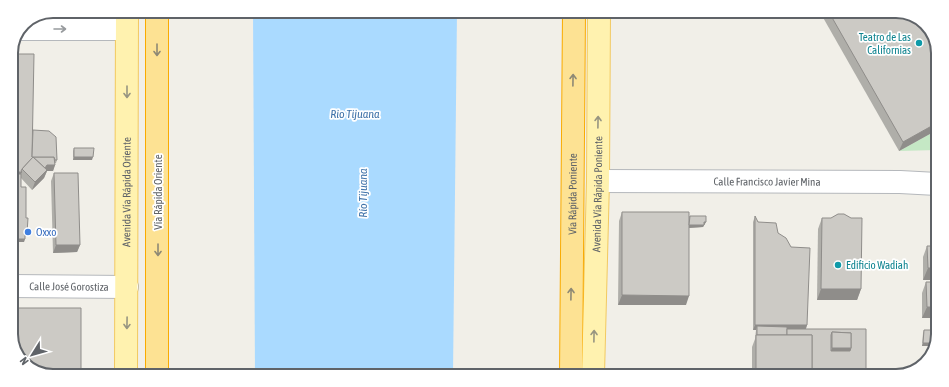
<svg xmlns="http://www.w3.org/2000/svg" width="949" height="387" font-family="'Asap Condensed',sans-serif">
  <rect width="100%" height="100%" fill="#f1efe8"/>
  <!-- green -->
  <path fill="#c5e8c5" d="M937,130V150L899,151Z"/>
  <!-- water -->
  <path fill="#aadaff" d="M253,12H457L453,374H255Z"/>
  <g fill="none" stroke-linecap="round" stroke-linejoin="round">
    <!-- minor casing -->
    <g stroke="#b5b8bc" stroke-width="24">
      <g id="minor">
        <path d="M21,29H126"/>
        <path id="s1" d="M598,181L900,182L937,184"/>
        <path id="s2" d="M11,286L127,287"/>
      </g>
    </g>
    <!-- major casing -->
    <g stroke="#f2c960" stroke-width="24">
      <g id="major">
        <path id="s3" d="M126,373L127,11"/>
        <path id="s4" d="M593,375L598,181L599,13"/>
      </g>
    </g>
    <!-- highway casing -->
    <g stroke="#f9ab00" stroke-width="24">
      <g id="highway">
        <path d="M157,11V373"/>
        <path id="s5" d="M571,375L574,13"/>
      </g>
    </g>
    <!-- minor -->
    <use href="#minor" stroke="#fff" stroke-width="22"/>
    <!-- major -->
    <use href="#major" stroke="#fff2af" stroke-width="22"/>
    <!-- highway -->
    <use href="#highway" stroke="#fde293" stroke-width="22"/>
  </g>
  <!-- wall -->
  <g fill="#afaea9">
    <path d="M821,14H912L938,50L937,130L899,151Z"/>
    <path d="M11,54L33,130L57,160L56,163H55V165L53,171H47L44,178L32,190L21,178V187L26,218L27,233L26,236H25L24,242H11Z"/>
    <path d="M74,148L92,160H73V151Z"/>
    <path d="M54,173L80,245L77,252L53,253L51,181Z"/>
    <path d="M622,212L689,216L706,222L703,227L689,228L686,305H618L619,221Z"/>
    <path d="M755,216L758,222L778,233L807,325L806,329H866V376L752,375V347L755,339L756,330H753V222Z"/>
    <path d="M822,218L861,289L857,300H817L818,229Z"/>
    <path d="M936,238L935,327H932V318H922V293L926,282H931V280H923V257L927,246H933Z"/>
    <path d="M924,330H935V346H922L923,333Z"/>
  </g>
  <!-- shaded-wall -->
  <g fill="#8f8d8a">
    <path d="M937,123V130L899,151L903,142Z"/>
    <path d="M74,157H93L92,160H73Z"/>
    <path d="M47,165H55L53,171H47L44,178L32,190L35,182L43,169Z"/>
    <path d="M17,169L15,175H11V170Z"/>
    <path d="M17,172H22L20,177H15Z"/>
    <path d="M706,222L703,227L688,228L689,225Z"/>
    <path d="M11,239H25L24,242H11Z"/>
    <path d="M56,245H80L77,252L53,253Z"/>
    <path d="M928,268H935L931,280H923Z"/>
    <path d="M821,289H861L857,300H817Z"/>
    <path d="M622,295L689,296L686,305H618Z"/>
    <path d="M927,307H935V308L932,318H922Z"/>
    <path d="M935,318V327H932Z"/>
    <path d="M755,325H807L805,331L757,326L756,330H753Z"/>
    <path d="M923,343H935V346H922Z"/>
    <path d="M832,348H851L849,354H830Z"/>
  </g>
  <!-- building -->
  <g fill="#cccac5" stroke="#8f8d8a" fill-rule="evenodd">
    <path d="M830,14H912L929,28L938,50L937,123L903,142Z"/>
    <path d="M11,54H34L32,157H54L55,165H47L45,168L33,157L22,169L21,171L22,172H17V169L11,170Z"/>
    <path d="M33,130L49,131L56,137L57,160H55L54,157H32Z"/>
    <path d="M74,148H94L93,157H74Z"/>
    <path d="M33,157L47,170L35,182L22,169Z"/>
    <path d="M11,172H16V174H21V187H26V218H28L27,233H25V239H11Z"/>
    <path d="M54,173H78L80,245H56Z"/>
    <path d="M622,212H689V296L622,295Z"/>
    <path d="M838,214H844L851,218H862L861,289H821L822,218H831Z"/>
    <path d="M690,216H706V222H704V225H689Z"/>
    <path d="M755,216L758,222L776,223L778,233L786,238L791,247L810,248L807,325H755Z"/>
    <path d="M927,246H936L935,307H927L926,282H935V268H928Z"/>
    <path d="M11,308H81V373H37L20,359L11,337Z"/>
    <path d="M757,326L787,327V335H757Z"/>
    <path d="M787,329H866V376H812V335H787ZM832,332L851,333V348L850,351H831V335Z"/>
    <path d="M924,330H935V343H923Z"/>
    <path d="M832,332L851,333V348H832Z"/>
    <path d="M756,335H812V376L756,375Z"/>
  </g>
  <!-- one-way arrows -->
  <defs><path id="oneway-shaft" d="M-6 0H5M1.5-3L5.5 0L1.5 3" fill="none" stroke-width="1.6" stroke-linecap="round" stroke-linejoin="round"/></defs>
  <use stroke="#979a9d" href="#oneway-shaft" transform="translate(60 29)"/>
  <g stroke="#8e8975">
    <use href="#oneway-shaft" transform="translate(157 50) rotate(90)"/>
    <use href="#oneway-shaft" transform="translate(573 80) rotate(-89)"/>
    <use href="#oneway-shaft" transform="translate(158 250) rotate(90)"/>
    <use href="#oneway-shaft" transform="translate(571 294) rotate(-89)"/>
  </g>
  <g stroke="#979581">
    <use href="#oneway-shaft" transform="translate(127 92) rotate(90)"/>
    <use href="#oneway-shaft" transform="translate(598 122) rotate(-89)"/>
    <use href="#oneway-shaft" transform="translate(127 323) rotate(91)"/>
    <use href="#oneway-shaft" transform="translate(594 336) rotate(-89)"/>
  </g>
  <!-- markers -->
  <g fill="#0f9aa8" stroke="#fff" stroke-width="1.5">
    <circle cx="919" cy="43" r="4"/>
    <circle cx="838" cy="265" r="4"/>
  </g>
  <circle fill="#3f7fe0" stroke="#fff" stroke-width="1.5" cx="28" cy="232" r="4"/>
  <g text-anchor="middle" stroke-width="3.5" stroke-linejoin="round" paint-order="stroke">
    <!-- culture labels -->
    <g font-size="11" fill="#0d838f" stroke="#fff" text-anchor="end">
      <text x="911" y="41">Teatro de Las<tspan x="911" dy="13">Californias</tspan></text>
      <text x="846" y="269" text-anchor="start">Edificio Wadiah</text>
    </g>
    <!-- street labels -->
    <g font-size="11" fill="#5f6368" stroke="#fff">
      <text dy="4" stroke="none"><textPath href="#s1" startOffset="169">Calle Francisco Javier Mina</textPath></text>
      <text dy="4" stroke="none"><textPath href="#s3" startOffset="181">Avenida Vía Rápida Oriente</textPath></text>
      <text transform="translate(158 192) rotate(-90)" y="4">Vía Rápida Oriente</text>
      <text dy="4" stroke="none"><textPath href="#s5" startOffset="181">Vía Rápida Poniente</textPath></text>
      <text dy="4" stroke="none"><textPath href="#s4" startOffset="181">Avenida Vía Rápida Poniente</textPath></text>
      <text dy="4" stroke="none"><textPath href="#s2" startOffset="58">Calle José Gorostiza</textPath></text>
    </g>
    <!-- shop labels -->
    <g font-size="11" fill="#366cbe" stroke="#fff" text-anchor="start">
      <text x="36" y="236">Oxxo</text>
    </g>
    <!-- water labels -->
    <g font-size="12" font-style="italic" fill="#4174aa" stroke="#fff">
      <text x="355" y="118">Rio Tijuana</text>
      <text transform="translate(363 193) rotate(-90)" y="4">Río Tijuana</text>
    </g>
  </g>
  <!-- crop -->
  <path d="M0 0H949V387H0ZM53 18H896A35 35 0 0 1 931 53V334A35 35 0 0 1 896 369H53A35 35 0 0 1 18 334V53A35 35 0 0 1 53 18Z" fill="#fff" fill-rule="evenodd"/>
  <path fill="none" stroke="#5f6368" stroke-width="2" d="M53 18H896A35 35 0 0 1 931 53V334A35 35 0 0 1 896 369H53A35 35 0 0 1 18 334V53A35 35 0 0 1 53 18Z"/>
  <!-- north arrow -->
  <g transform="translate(32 355) rotate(233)" stroke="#ffffff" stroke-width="3" paint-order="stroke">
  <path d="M0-3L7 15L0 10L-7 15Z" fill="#5f6368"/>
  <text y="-6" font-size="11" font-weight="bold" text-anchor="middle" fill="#5f6368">N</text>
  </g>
</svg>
